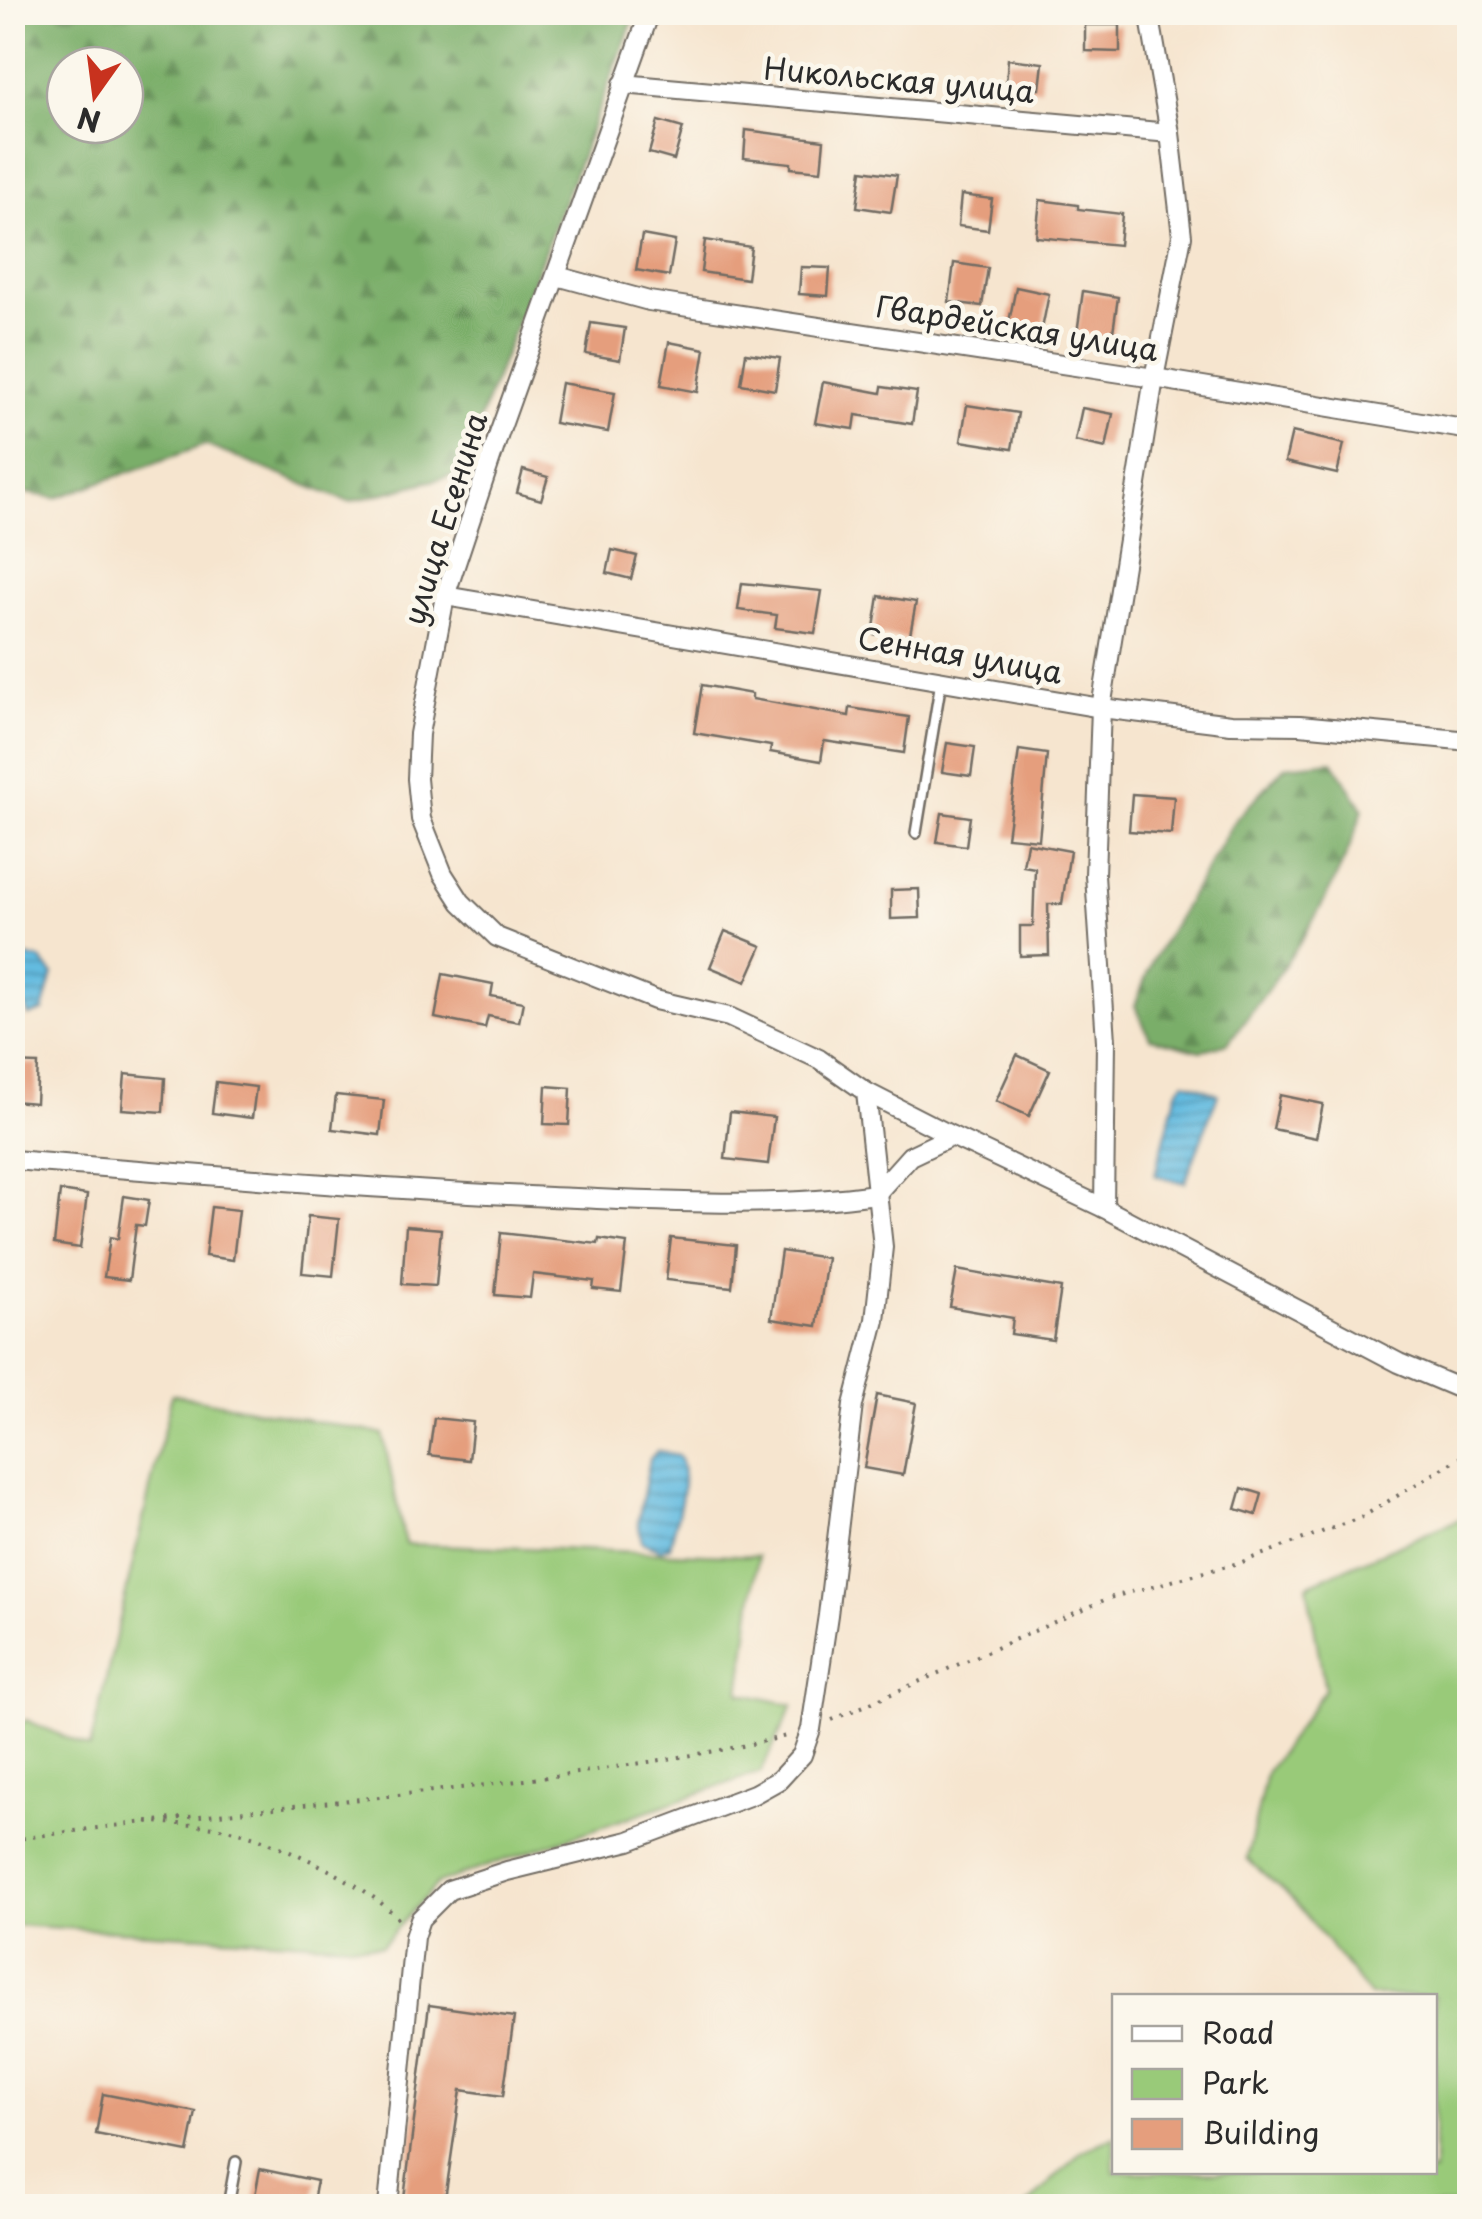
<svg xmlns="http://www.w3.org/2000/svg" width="1482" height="2219" font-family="'Playpen Sans',sans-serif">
  <defs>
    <pattern id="forest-firs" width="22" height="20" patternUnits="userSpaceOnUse" patternTransform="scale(2.5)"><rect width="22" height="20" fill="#7aae69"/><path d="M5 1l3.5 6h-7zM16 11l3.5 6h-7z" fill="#648e57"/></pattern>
    <pattern id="water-rules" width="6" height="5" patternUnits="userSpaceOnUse" patternTransform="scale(2.5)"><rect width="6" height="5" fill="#63bbe0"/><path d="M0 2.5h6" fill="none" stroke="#5298b6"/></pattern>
  </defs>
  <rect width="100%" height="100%" fill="#fbf7ec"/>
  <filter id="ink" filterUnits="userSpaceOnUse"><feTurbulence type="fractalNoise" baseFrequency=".01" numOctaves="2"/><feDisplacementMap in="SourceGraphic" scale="20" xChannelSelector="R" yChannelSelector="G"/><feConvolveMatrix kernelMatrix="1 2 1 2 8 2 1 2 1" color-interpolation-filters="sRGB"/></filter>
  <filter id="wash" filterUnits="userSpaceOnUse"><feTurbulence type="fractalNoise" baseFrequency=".0048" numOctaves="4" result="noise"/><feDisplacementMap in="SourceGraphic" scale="40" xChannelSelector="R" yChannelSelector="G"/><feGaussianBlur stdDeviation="2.25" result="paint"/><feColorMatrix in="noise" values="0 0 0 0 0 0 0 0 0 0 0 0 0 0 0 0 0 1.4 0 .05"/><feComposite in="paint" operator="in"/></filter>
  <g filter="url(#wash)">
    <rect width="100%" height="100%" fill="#f6e5cf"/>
    <!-- green -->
    <g fill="#99ca79" stroke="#627a52" stroke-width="2.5">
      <path d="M172,1394L383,1434L405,1544L758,1556L740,1693L793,1705L761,1772L438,1883L381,1946L13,1925V1730L26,1720L90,1748Z"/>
      <path d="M1469,1515V2206H1026L1082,2151L1114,2137V2172H1434V1996H1370L1294,1900L1247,1859L1266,1773L1325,1689L1307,1585Z"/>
    </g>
    <!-- forest -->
    <g fill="url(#forest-firs)" stroke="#526c4a" stroke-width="2.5" fill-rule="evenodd">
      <path d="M12,13H636L459,474L349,502L205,445L56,498L13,491ZM65,65H125V125H65Z"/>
      <path d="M1333,761L1363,809C1337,896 1283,971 1228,1043L1201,1051L1150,1038L1135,1006L1152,961L1235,820L1286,766Z"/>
    </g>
    <!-- water -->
    <g fill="url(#water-rules)" stroke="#477386" stroke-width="2.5">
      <path d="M23,957L40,959L53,974L43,1011L29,1016L15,984Z"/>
      <path d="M1185,1081L1218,1094L1185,1183L1155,1175L1177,1091Z"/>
      <path d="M657,1451L678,1455C691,1480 676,1519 670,1546L660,1550L642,1542L638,1521L650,1459Z"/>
    </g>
    <g id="blocks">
      <!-- building -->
      <g fill="#e59e7d">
        <path d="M1085,25H1120V52L1085,51Z"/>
        <path d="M1008,59L1043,63L1040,89L1006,85Z"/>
        <path d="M658,121L683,128L674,160L649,153Z"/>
        <path d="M746,130L824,140L821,171L791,168V163L744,158Z"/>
        <path d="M862,170L897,175L891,212L857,207Z"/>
        <path d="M961,195L992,199L988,230L958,226Z"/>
        <path d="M1040,200L1078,205V209L1122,214L1119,245L1036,237Z"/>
        <path d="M642,235L675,241L669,276L636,270Z"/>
        <path d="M705,240L751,247L747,279L701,272Z"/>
        <path d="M954,263L988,268L982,306L949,302Z"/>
        <path d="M801,267L830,268L828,296L799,294Z"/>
        <path d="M1016,287L1049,294L1042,329L1009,322Z"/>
        <path d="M1083,291L1118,297L1112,339L1077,333Z"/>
        <path d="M591,323L625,328L620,360L586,354Z"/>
        <path d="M669,342L705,349L698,392L661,385Z"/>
        <path d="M746,353L780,358L775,390L741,384Z"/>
        <path d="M823,382L881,393L882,387L917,392L912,424L856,415L854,429L815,423Z"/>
        <path d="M561,383L615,392L608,432L554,423Z"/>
        <path d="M967,405L1018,413L1012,449L961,441Z"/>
        <path d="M1082,408L1113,414L1106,448L1075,441Z"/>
        <path d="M1292,432L1344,444L1337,474L1285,462Z"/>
        <path d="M523,470L548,477L541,500L517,493Z"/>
        <path d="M612,550L637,556L631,579L607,573Z"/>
        <path d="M742,583L822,591L815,633L775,628L777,615L738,610Z"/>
        <path d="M879,596L916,602L909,640L873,634Z"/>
        <path d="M702,685L752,694V699L849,716L850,708L909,717L904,753L824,741L821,761L770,752L771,746L694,733Z"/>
        <path d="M947,743L975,747L971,776L942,772Z"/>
        <path d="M1019,750L1047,754L1039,840L1007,837Z"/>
        <path d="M1132,794L1174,797L1171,834L1129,831Z"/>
        <path d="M942,813L970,817L966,846L937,842Z"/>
        <path d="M1027,843L1070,851L1062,904H1048L1049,955L1020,956V926H1033L1035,868L1023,866Z"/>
        <path d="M919,889L920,918L891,919V890Z"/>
        <path d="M725,931L762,946L746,982L710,967Z"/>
        <path d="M443,974L493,984L491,996L523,1002L519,1022L488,1016L485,1028L435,1018Z"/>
        <path d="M1017,1055L1050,1070L1029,1116L996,1101Z"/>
        <path d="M12,1063L38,1064L36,1103L12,1101Z"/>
        <path d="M125,1074L165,1078L163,1112L122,1109Z"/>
        <path d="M216,1082L256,1087L252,1118L212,1113Z"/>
        <path d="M546,1086L571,1088L569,1125L544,1124Z"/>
        <path d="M336,1095L384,1100L380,1135L332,1129Z"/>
        <path d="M1280,1095L1323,1104L1316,1138L1273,1129Z"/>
        <path d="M730,1112L774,1117L768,1164L725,1159Z"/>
        <path d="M60,1191L87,1195L80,1248L54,1244Z"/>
        <path d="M124,1196L149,1200L145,1226L136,1225L129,1280L104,1277L110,1237L118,1239Z"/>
        <path d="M211,1207L239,1210L233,1260L205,1256Z"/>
        <path d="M308,1216L339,1219L333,1276L302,1273Z"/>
        <path d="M406,1226L441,1229L436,1286L402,1284Z"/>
        <path d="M501,1233L598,1244L599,1239L627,1243L621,1292L593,1289L594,1281L533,1274L530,1298L495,1295Z"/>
        <path d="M671,1238L736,1245L732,1287L666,1280Z"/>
        <path d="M781,1251L827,1258L817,1326L771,1319Z"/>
        <path d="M957,1270L1061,1288L1053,1340L1011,1334L1013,1318L950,1307Z"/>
        <path d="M877,1395L916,1403L903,1475L864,1468Z"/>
        <path d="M434,1418L473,1422L469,1460L429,1455Z"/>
        <path d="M1242,1488L1262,1494L1256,1515L1236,1509Z"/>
        <path d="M429,2005L514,2017L503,2096L461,2090L444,2206H403Z"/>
        <path d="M103,2094L196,2112L188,2152L96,2134Z"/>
        <path d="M260,2169L317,2181L312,2206H253Z"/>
      </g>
    </g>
  </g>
  <g filter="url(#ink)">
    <use href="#blocks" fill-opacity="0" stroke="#726c64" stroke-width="2.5"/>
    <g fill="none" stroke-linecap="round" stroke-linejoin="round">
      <!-- lane casing -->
      <g stroke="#726c64" stroke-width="14">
        <g id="lane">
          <path d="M916,833L941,681"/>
          <path d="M228,2206L236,2162"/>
        </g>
      </g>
      <!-- street casing -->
      <g stroke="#726c64" stroke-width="22">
        <g id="street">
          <path d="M650,12L500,431L445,596L419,734L417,779L421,819L443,874L461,902L497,937L655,1000L729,1017L819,1059L866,1092L952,1136L1104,1208L1399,1363L1470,1393"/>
          <path d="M623,84L1170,133"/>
          <path d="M557,276L649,301L1154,378L1470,430"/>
          <path d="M445,596L1101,708L1231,724L1300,725L1470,741"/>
          <path d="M12,1160C192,1174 370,1189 550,1197C658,1201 769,1209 876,1194L910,1156L952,1136"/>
          <path d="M1104,1208L1106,1041L1095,875L1101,708L1154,378L1182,236L1170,133L1149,12"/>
          <path d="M388,2206L414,1937L420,1919L449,1890L507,1871L629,1841L754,1794L779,1780L802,1755L811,1729L828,1615L853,1405L875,1320L883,1247L866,1092"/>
        </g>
      </g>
      <!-- path -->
      <g stroke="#726c64" stroke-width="4" stroke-dasharray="2.5 8" stroke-linecap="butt">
        <path d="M832,1720L1109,1598L1242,1562L1362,1517L1470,1452"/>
        <path d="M147,1821C176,1825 211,1824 239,1832C286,1846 370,1885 401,1922"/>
        <path d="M12,1840C208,1810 407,1799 603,1769C666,1759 728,1751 790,1735"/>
      </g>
      <!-- lane -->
      <use href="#lane" stroke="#fff" stroke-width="9"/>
      <!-- street -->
      <use href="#street" stroke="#fff" stroke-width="18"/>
    </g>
  </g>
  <g text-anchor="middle" stroke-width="9" stroke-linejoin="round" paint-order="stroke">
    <!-- street labels -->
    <g font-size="30" fill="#2b2b2b" stroke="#fbf7ec">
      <text transform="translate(899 81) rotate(5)" y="10">Никольская улица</text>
      <text transform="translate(1017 329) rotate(9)" y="10">Гвардейская улица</text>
      <text transform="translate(446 519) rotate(-73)" y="10">улица Есенина</text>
      <text transform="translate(960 656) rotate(10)" y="10">Сенная улица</text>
    </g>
  </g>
  <!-- margin -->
  <rect width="1482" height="2219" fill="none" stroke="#fbf7ec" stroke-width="50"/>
  <!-- legend -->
  <rect x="1112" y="1994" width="325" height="180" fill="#fbf7ec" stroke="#a8a59f" stroke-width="2.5"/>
  <rect x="1132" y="2026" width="50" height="15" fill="#ffffff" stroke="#a8a59f" stroke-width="2.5"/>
  <text x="1202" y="2044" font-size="30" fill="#2b2b2b">Road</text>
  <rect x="1132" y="2069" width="50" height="30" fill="#99ca79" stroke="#a8a59f" stroke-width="2.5"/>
  <text x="1202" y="2094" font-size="30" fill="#2b2b2b">Park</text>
  <rect x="1132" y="2119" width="50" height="30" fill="#e59e7d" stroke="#a8a59f" stroke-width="2.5"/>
  <text x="1202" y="2144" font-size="30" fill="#2b2b2b">Building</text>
  <!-- north arrow -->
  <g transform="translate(95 95) rotate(194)"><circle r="48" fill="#fbf7ec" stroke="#a8a59f" stroke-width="2.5"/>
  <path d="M0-8L18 38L0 25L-18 38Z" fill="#c8321e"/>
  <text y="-15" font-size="28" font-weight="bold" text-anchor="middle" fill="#2b2b2b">N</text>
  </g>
</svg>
